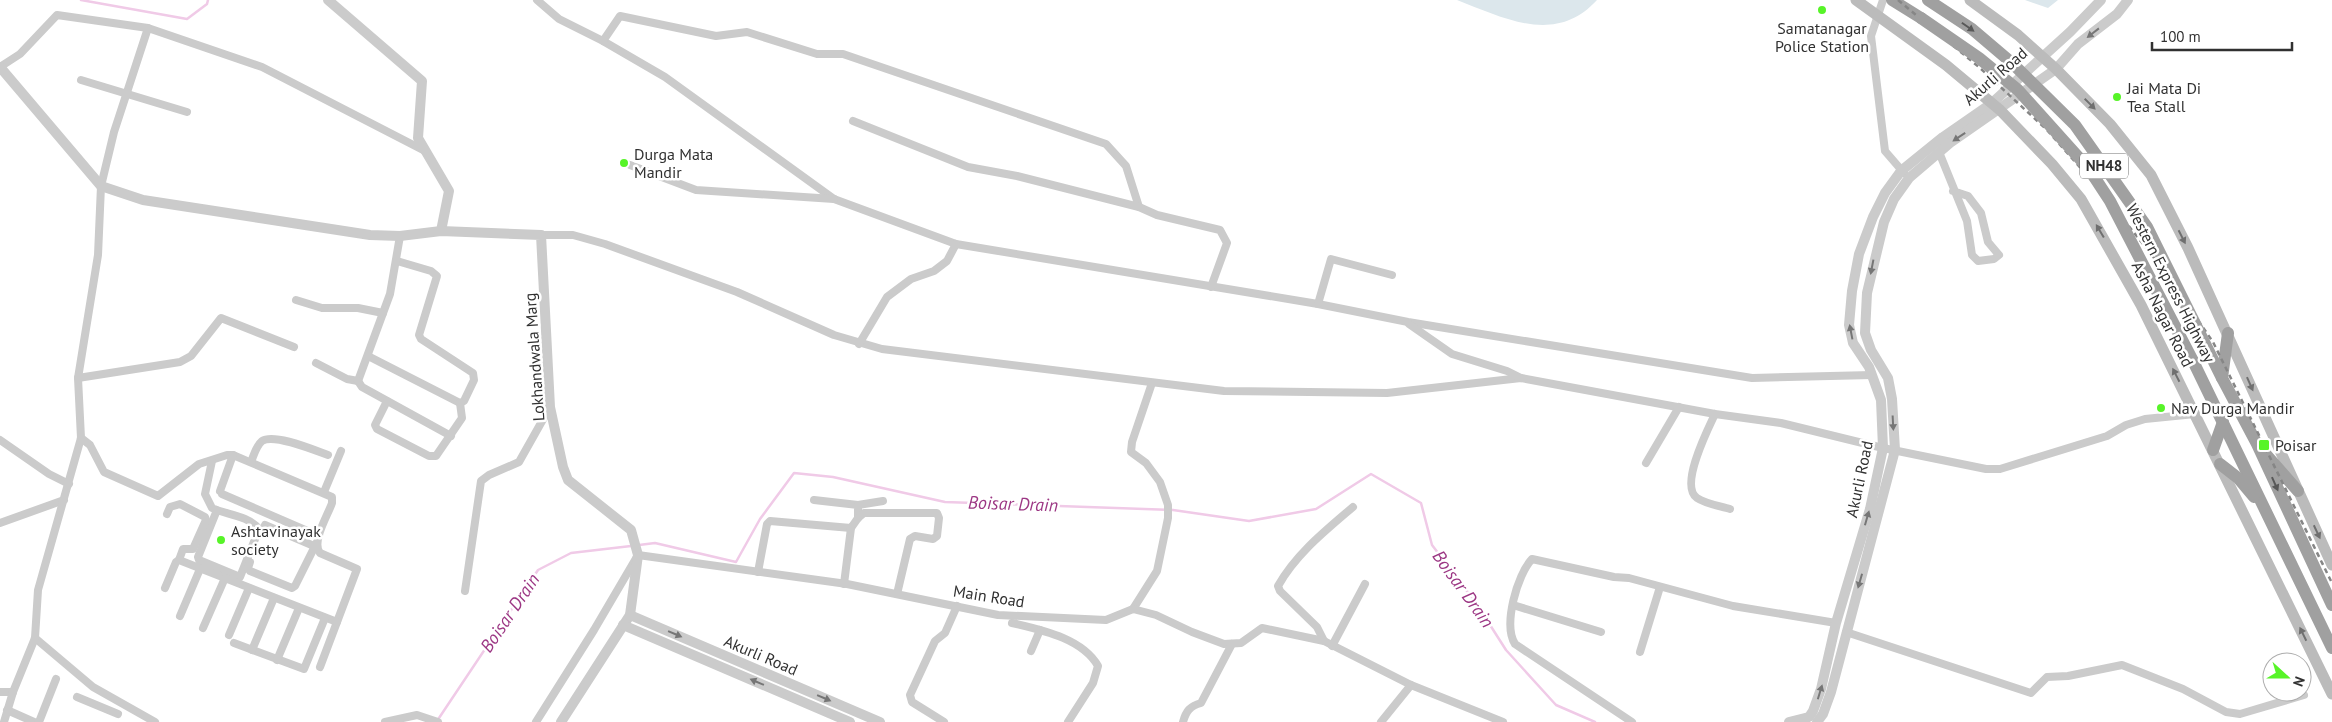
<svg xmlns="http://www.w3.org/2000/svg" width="2332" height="722" font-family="'PT Sans',sans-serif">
  <rect width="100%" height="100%" fill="#fff"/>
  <!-- green -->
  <g fill="#dce7ec">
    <path d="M1457,0H1597C1556,45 1506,19 1457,0Z"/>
    <path d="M2025,0H2058L2048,8Z"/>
  </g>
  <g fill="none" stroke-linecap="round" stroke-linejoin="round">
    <!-- stream -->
    <g stroke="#f0cae7" stroke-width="2.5">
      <path d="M81,0L187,19L207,4L208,0"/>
      <path d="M639,545L655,543L736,562L760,519L794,473L833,477L945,502L1173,510L1249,521L1316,509L1371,474L1421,503L1432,545L1476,603L1506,650L1556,705L1595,722"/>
      <path d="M437,721L538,570L571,553L631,546"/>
    </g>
    <!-- minor -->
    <g stroke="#cbcbcb" stroke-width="8">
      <path d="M537,0L559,19L603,41L665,77L834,199L956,244L1318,304L1408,322L1752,378L1872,375"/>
      <path d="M1883,0L1871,36L1885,151L1904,173"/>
      <path d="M603,41L620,16L716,36L747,32L817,54H843L1106,144L1126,166L1139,207L1157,215L1220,230L1227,243L1211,287"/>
      <path d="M0,67L20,54L57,15L148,28L262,67L425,151"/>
      <path d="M81,80L187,112"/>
      <path d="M853,121L968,167L1017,176L1139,207"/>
      <path d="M1939,152L1967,221L1972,255L1978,261L1994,259L1999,255L1988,242L1981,213L1968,196L1953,191"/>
      <path d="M630,165L696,190L834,199"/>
      <path d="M541,235H573L605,244L737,292L834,335L882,349L1224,391L1387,393L1521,378L1715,414L1781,423L1883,448L1986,469H2000L2107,436L2126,425L2145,419L2195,414"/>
      <path d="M296,300L322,308H358L383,313"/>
      <path d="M1318,304L1331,259L1392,275"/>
      <path d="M1409,324L1452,354L1507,371L1521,378"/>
      <path d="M859,344L887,297L911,279L934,271L947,261L956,244"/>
      <path d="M368,356L460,403L464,401L474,380L473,373L421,339L419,335L437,276L431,271L397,261"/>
      <path d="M316,363L347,379L358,381"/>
      <path d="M78,378L180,362L191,356L221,318L294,347"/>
      <path d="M358,381L390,294L400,236"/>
      <path d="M358,381L362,387L451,436"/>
      <path d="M387,401L375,425L377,429L429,456H436L462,418L460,403"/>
      <path d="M1715,414C1708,429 1679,486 1697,498C1706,504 1720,506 1730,509"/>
      <path d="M81,438L90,445L104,472L158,496L199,464L227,455H233L332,497V503C328,515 311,542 320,553L357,569L320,667"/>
      <path d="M0,440L49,474L69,484"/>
      <path d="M212,461L205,494L212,508C227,515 247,515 259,529L240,577L199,560L198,557L217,510"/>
      <path d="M251,462C254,455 256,446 262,441C274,433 314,450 328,455"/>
      <path d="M1646,463L1679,407"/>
      <path d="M220,491L233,455"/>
      <path d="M324,492L341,451"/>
      <path d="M222,494L319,536"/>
      <path d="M814,500L858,505V518"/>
      <path d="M858,505L883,501"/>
      <path d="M1353,507C1325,531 1296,554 1278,586L1280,591L1317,627L1324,641L1411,685L1503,722"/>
      <path d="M167,514L170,507L180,504L205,517L206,520L193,549H183L179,560"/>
      <path d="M0,523L64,500"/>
      <path d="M260,535L265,525L314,546"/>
      <path d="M250,562L248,568L250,571L292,588L295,586L317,542"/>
      <path d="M758,572L767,524L770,521L851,528L858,518L864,513H937L939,518L937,536L933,539L915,536L910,539L897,594"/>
      <path d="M844,584L851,528"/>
      <path d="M165,588L176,562L179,560L337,622"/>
      <path d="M465,591L481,481L489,475L519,462L550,407"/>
      <path d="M1513,605L1601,632"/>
      <path d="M1133,609L1157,571L1168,518V505L1160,482L1146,463L1131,452L1132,442L1152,383"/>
      <path d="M180,616L200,569"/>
      <path d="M1012,623C1041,630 1082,638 1098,666L1093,683L1068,722"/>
      <path d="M203,628L225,578"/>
      <path d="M1846,632L2031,693L2047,677L2068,676L2122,665L2183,689L2226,712L2240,714L2304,695"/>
      <path d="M229,635L249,588"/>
      <path d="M35,638L93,687L155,722"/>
      <path d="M234,643L304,669L325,618"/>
      <path d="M1332,646L1365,584"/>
      <path d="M252,650L274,598"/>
      <path d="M1031,651L1040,630"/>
      <path d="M1640,652L1660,587"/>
      <path d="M277,660L299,608"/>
      <path d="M0,692H13"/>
      <path d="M77,697L118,714"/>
      <path d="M7,710L34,722"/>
      <path d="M4,722L13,692L35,638L38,590L81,438L78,378L98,255L101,186L114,132L148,28"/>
      <path d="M39,722L56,679"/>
      <path d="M385,722L417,715L438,722"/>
      <path d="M536,722L594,630L638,555L847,584L998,615L1106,620L1133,609L1156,615L1192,632L1224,644L1241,643L1262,628L1324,641"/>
      <path d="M944,722L912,702L910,695L935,641L945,633L957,606"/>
      <path d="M1183,722C1186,711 1190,706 1201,703L1232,644"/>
      <path d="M1381,722L1411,685"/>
      <path d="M1632,722L1515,644C1503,625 1517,575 1532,559L1614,577L1629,578L1733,606L1836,623"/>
    </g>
    <!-- tertiary -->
    <g stroke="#cbcbcb" stroke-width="10">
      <path d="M328,0L422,81L418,138L449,191L441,231"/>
      <path d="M0,67L101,186L143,200L370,235L400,236L441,231L541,235L550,407L563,467L568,480L631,530L638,555L630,615L561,722"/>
      <path d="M630,615L880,722"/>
      <path d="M623,625L850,722"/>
      <path d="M1789,722L1809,717L1813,711L1821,689L1836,623L1870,509L1883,448L1881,400L1869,367L1853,343L1849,325L1852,291L1859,254L1873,217L1885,193L1901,171L1943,137L1992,103L2070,32L2101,0"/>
      <path d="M1817,722L1823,714L1831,692L1895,450L1892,399L1888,378L1871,350L1865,333L1867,293L1884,222L1894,199L1909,178L1950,143L2056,69L2078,44L2117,14L2128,0"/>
    </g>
    <!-- secondary -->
    <g stroke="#bbb" stroke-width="11">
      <path d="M1856,0L1946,65L2000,110L2052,164L2081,199L2141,305L2332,694"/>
      <path d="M1970,0L2018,35L2056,69L2110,124L2151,175L2188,248L2332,565"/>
    </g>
    <!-- trunk -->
    <g stroke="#a0a0a0" stroke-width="12">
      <path d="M1892,0L1921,18"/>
      <path d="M2228,333L2222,378L2257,444L2332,605"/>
      <path d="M2193,361L2332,648"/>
      <path d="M2213,450L2223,422"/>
      <path d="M2262,450L2298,491"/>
      <path d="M2220,464L2238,478L2254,497"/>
    </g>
    <!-- rail -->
    <path stroke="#868686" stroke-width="2.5" stroke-dasharray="5 4" stroke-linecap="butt" d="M1898,0L1980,68L2047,130L2101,191L2162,268L2213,342L2332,583"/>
    <!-- trunk-bridge -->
    <g stroke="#a0a0a0" stroke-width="12">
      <path d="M1928,0L1972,29L2012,63L2075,125L2147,227L2222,378"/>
      <path d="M1921,18L1979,58L2018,90L2089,169L2110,201L2193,361"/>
    </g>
  </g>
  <!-- one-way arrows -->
  <defs><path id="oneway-solid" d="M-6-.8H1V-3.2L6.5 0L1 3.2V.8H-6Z" transform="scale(1.25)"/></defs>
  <g fill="#585858">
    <use href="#oneway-solid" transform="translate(1968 27) rotate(35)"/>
    <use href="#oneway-solid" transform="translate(2275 484) rotate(66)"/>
  </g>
  <g fill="#767676">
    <use href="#oneway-solid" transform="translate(2093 33) rotate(142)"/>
    <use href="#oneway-solid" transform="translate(1959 137) rotate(146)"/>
    <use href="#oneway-solid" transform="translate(1872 267) rotate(101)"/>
    <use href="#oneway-solid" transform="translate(1851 332) rotate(-101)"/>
    <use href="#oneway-solid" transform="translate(1893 423) rotate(87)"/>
    <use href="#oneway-solid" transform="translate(1867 518) rotate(-74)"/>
    <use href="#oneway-solid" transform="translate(1860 581) rotate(106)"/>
    <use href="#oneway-solid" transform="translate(675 634) rotate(23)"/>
    <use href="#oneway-solid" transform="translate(757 682) rotate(-157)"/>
    <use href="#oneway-solid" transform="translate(1820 692) rotate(-73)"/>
    <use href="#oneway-solid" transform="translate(824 698) rotate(23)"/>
  </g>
  <g fill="#6f6f6f">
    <use href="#oneway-solid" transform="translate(2090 104) rotate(45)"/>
    <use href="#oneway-solid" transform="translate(2100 231) rotate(-121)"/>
    <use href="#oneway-solid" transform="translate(2182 237) rotate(63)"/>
    <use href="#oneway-solid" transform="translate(2176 375) rotate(-117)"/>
    <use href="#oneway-solid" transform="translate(2250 384) rotate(66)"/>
    <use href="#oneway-solid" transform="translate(2317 532) rotate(65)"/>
    <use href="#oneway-solid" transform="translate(2303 634) rotate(-116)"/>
  </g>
  <!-- markers -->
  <g fill="#57f428" stroke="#fff" stroke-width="2">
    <circle cx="1822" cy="10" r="5"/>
    <circle cx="2117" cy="97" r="5"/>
    <circle cx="624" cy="163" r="5"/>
    <circle cx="2161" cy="408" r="5"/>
    <rect x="2258" y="439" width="12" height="12" rx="2.5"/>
    <circle cx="221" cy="540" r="5"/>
  </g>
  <g text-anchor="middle" stroke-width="5" stroke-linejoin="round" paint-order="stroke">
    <!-- shield labels -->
    <rect fill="#fff" stroke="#6f6f6f" stroke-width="1" x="2080" y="153.5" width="48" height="25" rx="4"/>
    <g font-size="15" font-weight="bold" fill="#313131">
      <text x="2104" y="171">NH48</text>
    </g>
    <!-- poi labels -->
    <g font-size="16" fill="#313131" stroke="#fff" text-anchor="start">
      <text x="1822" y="34" text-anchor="middle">Samatanagar<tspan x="1822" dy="18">Police Station</tspan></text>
      <text x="2127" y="94">Jai Mata Di<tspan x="2127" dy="18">Tea Stall</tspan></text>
      <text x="634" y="160">Durga Mata<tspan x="634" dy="18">Mandir</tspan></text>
      <text x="2171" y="414">Nav Durga Mandir</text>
      <text x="2275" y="451">Poisar</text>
      <text x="231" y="537">Ashtavinayak<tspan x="231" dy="18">society</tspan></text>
    </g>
    <!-- street labels -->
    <g font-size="16" fill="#313131" stroke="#fff">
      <text transform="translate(1995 76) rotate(-41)" y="6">Akurli Road</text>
      <text transform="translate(2171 283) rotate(63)" y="6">Western Express Highway</text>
      <text transform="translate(2163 314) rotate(63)" y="6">Asha Nagar Road</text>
      <text transform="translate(534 357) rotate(-94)" y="6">Lokhandwala Marg</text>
      <text transform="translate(1859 479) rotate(-78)" y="6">Akurli Road</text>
      <text transform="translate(989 596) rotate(9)" y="6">Main Road</text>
      <text transform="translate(761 655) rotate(23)" y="6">Akurli Road</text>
    </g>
    <!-- water labels -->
    <g font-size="18" font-style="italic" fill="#9c3784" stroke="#fff">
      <text transform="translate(1013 504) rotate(2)" y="6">Boisar Drain</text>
      <text transform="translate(1463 589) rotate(54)" y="6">Boisar Drain</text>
      <text transform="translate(510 613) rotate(-56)" y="6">Boisar Drain</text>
    </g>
  </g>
  <!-- north arrow -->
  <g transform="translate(2287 677) rotate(111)"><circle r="24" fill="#ffffff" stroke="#adadad"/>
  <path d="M0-4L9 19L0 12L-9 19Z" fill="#57f428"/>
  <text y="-8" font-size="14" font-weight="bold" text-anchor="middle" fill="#313131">N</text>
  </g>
  <!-- scale -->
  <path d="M2152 42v8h140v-8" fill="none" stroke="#313131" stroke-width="2.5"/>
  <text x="2160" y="42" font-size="15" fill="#313131" stroke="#ffffff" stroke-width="4" paint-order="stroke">100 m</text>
</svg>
